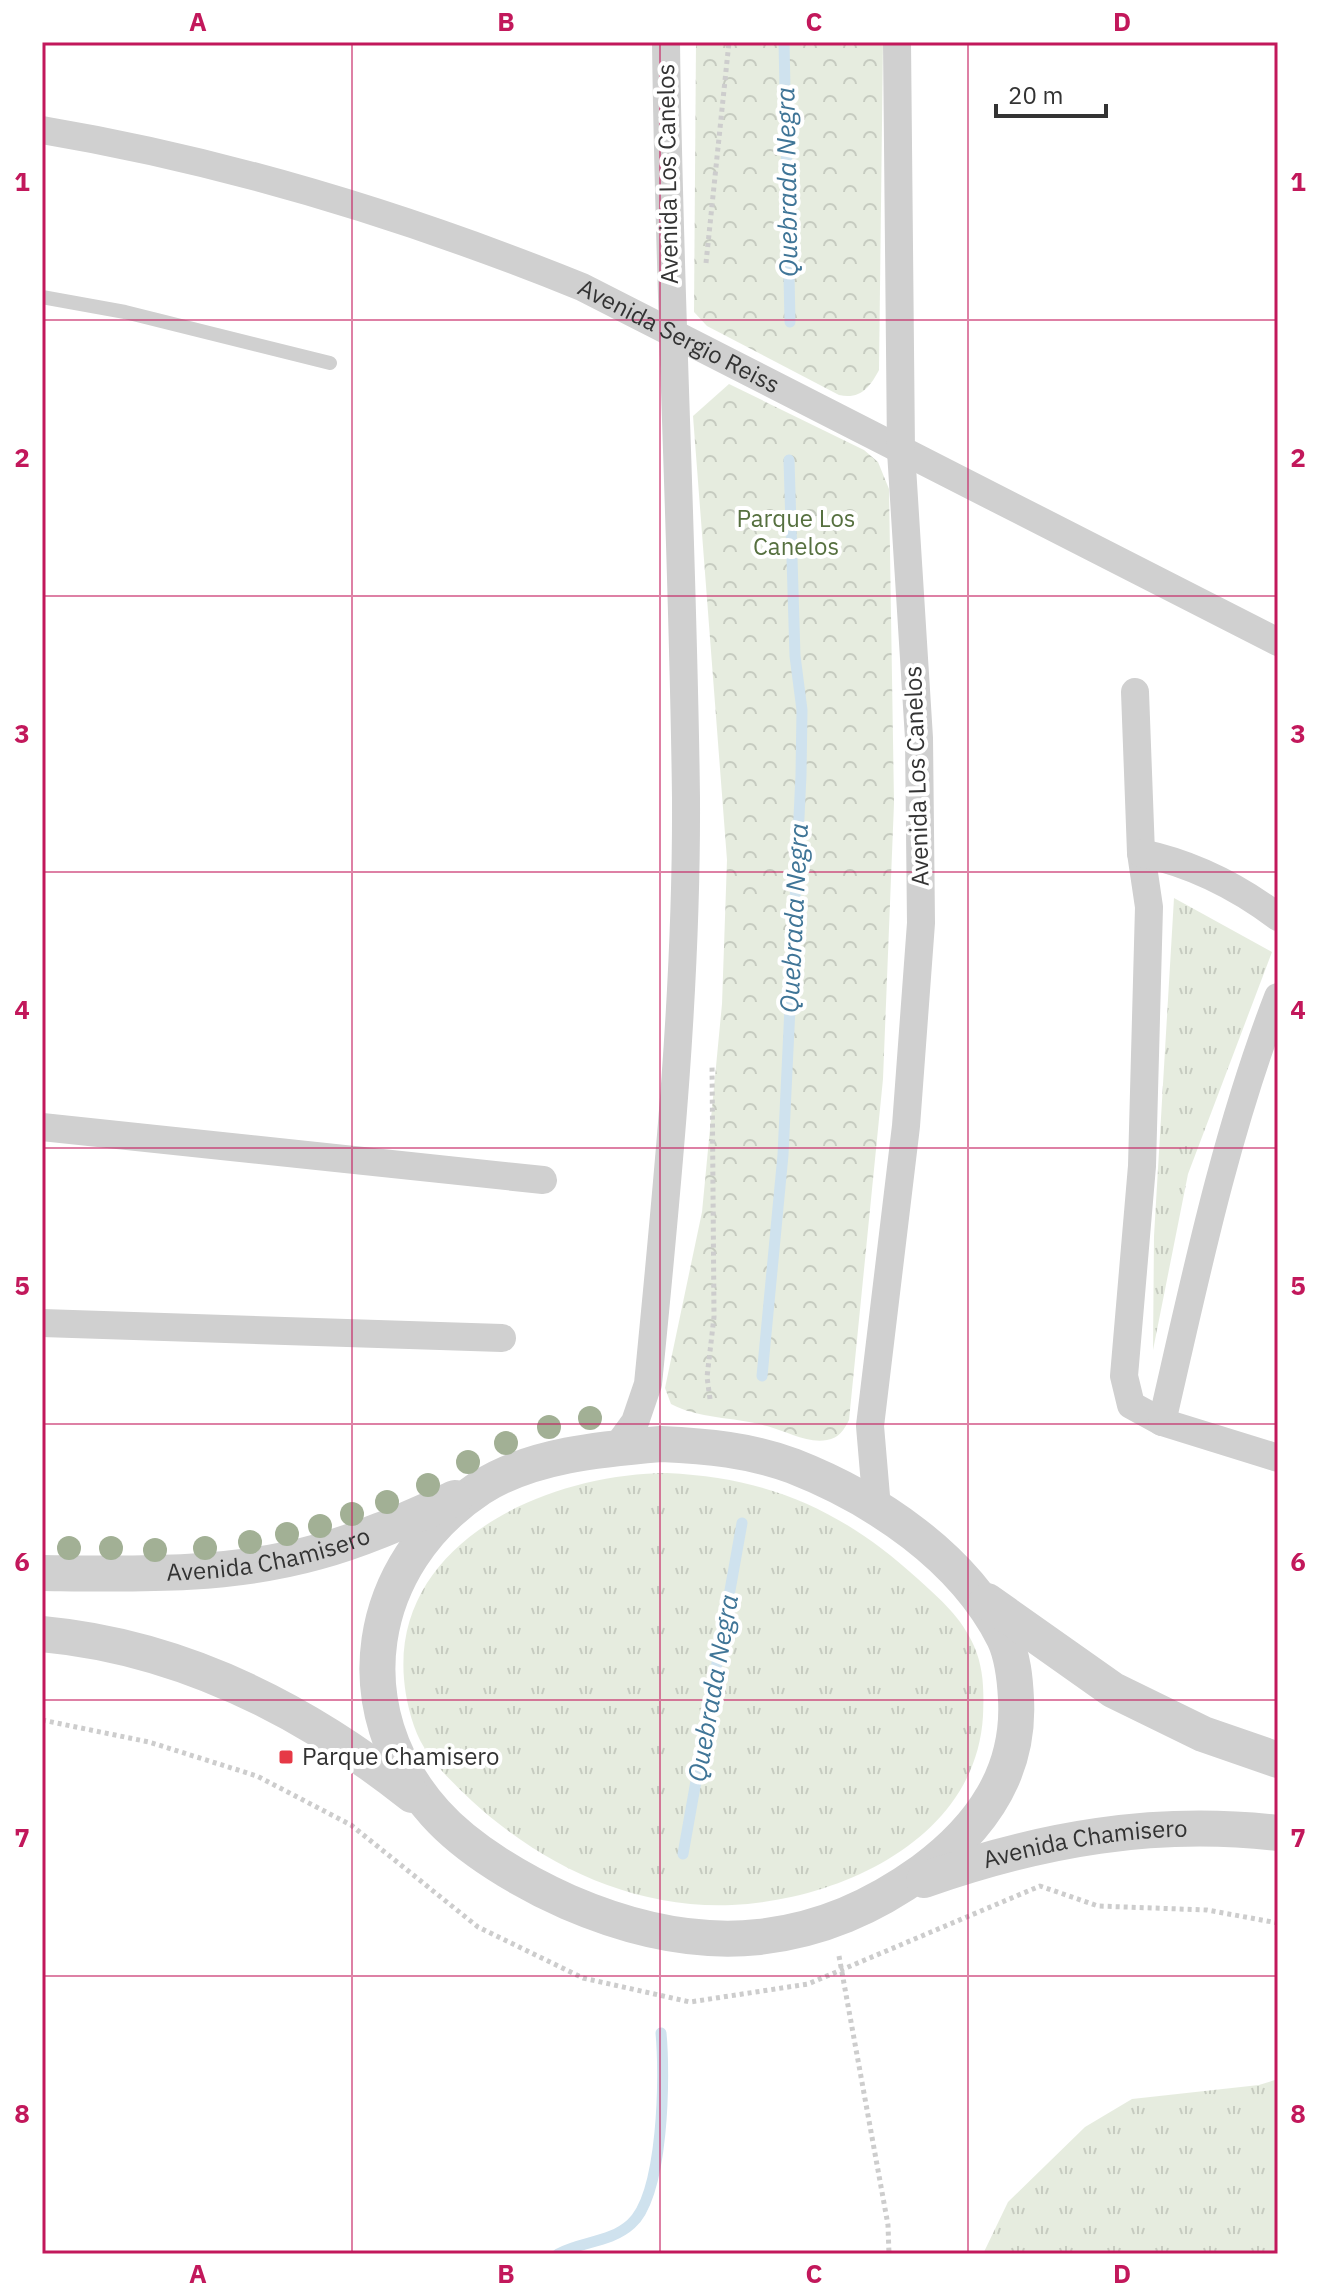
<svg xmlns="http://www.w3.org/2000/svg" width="1320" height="2296" font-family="'IBM Plex Sans',sans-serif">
  <defs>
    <pattern id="grass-tufts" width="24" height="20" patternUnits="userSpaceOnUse" patternTransform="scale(2)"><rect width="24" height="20" fill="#e6ecdf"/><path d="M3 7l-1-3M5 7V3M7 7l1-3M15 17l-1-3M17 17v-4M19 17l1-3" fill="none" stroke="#c6cbc0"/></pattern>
    <pattern id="park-crowns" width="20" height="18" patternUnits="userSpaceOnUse" patternTransform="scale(2)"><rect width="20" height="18" fill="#e6ecdf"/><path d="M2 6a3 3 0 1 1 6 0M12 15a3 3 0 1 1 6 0" fill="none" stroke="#c6cbc0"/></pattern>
  </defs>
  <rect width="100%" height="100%" fill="#fff"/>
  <!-- grass -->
  <g fill="url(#grass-tufts)">
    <path d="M1174,898L1272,952L1188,1174L1153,1350L1154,1236Z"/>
    <path d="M667,1473C770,1478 842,1510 918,1579C940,1599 962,1618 974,1646C984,1669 984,1692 983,1716C976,1839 840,1900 732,1905C633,1909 543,1866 472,1801C449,1779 424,1756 414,1726C359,1561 529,1474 667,1473Z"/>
    <path d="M1278,2079V2254H983L1008,2202L1085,2127L1132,2099L1259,2085Z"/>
  </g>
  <!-- park -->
  <g fill="url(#park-crowns)">
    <path d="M696,42H883L879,370C870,387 860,400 839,395L707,326L694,312Z"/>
    <path d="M729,384L864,450L878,462L889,489L894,803L883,1079L849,1420C844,1430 839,1438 827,1440C808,1444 786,1431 767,1426C735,1417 699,1419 671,1404L665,1388L702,1212L722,1004L727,860L693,416Z"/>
  </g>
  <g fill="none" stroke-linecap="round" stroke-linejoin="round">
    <!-- stream -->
    <g stroke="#cfe2ee" stroke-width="11">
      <path d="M784,42L790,322"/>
      <path d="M762,1376L783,1155L801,775L802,710L795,656L789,460"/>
      <path d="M683,1854L742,1523"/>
      <path d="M558,2254C582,2241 610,2243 631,2224C664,2195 665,2075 661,2033"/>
    </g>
    <!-- path -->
    <g stroke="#cdcdcd" stroke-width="5" stroke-dasharray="4 4" stroke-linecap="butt">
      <path d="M706,263L729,42"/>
      <path d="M710,1399L707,1377L714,1317L712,1064"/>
      <path d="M42,1720L149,1742L257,1776L351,1825L478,1927L583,1978L690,2002L808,1984L1040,1886L1098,1906L1207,1910L1278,1923"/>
      <path d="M839,1956L888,2225L889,2254"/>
    </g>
    <!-- service -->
    <path stroke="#d0d0d0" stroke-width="14" d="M42,297L125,312L330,363"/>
    <!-- minor -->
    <g stroke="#d0d0d0" stroke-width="28">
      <path id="s1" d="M42,130C226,161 409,217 582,287L1278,642"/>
      <path d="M1135,692L1141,853L1149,907L1142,1166L1124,1376L1131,1405L1162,1422L1278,1458"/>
      <path d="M1141,853C1190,863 1238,887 1278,917"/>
      <path d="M42,1127L543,1180"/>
      <path d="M42,1323L502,1338"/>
      <path d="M1162,1422C1195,1279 1225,1134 1278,997"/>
      <path d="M616,1448L635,1422L648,1384C667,1189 687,994 686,798C683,546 669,294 666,42"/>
      <path d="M877,1508L870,1426L906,1126L921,923L919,738L901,451L897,42"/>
    </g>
    <!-- tertiary -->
    <g stroke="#d0d0d0" stroke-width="36">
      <path d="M661,1444C707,1446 750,1450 793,1466C875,1498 963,1557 1004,1638C1013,1657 1015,1678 1016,1699C1020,1773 981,1828 923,1871C873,1907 821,1930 759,1937C693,1944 628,1928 568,1902C523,1882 468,1850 435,1813C342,1709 365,1564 480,1488C531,1455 602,1449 661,1444Z"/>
      <path id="s2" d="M42,1573C134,1574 228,1577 317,1552C365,1539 410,1518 455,1498"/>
      <path d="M987,1601L1113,1690L1203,1734L1278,1760"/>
      <path d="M42,1634C182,1647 304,1709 412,1795"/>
      <path id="s3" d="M924,1880C1041,1839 1154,1819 1278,1833"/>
    </g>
  </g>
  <!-- trees -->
  <g fill="#a2b095">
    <circle cx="590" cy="1418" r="12"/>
    <circle cx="549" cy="1427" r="12"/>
    <circle cx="506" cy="1443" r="12"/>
    <circle cx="468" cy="1462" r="12"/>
    <circle cx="428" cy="1485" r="12"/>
    <circle cx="387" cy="1502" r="12"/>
    <circle cx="352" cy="1514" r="12"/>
    <circle cx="320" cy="1526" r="12"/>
    <circle cx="287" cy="1534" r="12"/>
    <circle cx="250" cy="1542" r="12"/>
    <circle cx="69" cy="1548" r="12"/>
    <circle cx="111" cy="1548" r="12"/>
    <circle cx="205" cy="1548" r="12"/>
    <circle cx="155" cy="1550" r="12"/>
  </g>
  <!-- grid -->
  <path fill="none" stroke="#c2185b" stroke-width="2" stroke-opacity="0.55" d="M352,42V2254M660,42V2254M968,42V2254M42,320H1278M42,596H1278M42,872H1278M42,1148H1278M42,1424H1278M42,1700H1278M42,1976H1278"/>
  <!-- markers -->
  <rect fill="#e63946" stroke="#fff" stroke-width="3" x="278" y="1749" width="16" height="16" rx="4"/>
  <g text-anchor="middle" stroke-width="8" stroke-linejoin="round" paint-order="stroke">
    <!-- street labels -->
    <g font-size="24" fill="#333" stroke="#fff">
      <text transform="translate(668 174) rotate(-91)" y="8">Avenida Los Canelos</text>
      <text dy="8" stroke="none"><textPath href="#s1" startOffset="672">Avenida Sergio Reiss</textPath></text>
      <text transform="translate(917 776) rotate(-92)" y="8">Avenida Los Canelos</text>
      <text dy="8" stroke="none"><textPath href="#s2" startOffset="228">Avenida Chamisero</textPath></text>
      <text dy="8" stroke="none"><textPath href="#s3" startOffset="166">Avenida Chamisero</textPath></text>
    </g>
    <!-- park labels -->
    <g font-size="24" fill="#56703f" stroke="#fff">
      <text x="796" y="527">Parque Los<tspan x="796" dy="28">Canelos</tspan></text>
    </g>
    <!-- poi labels -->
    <g font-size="24" fill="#333" stroke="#fff" text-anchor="start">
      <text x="302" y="1765">Parque Chamisero</text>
    </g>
    <!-- water labels -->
    <g font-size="26" font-style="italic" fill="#3f7597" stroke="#fff">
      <text transform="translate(787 182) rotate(-91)" y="9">Quebrada Negra</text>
      <text transform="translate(794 918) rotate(-87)" y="9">Quebrada Negra</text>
      <text transform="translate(713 1688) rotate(-80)" y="9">Quebrada Negra</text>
    </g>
  </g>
  <!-- border -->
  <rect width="1320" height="2296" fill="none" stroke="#ffffff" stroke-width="88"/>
  <!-- scale -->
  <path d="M996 104v12h110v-12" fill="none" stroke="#333333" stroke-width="4"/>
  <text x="1008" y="104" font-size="24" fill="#333333" stroke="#ffffff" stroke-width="6" paint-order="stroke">20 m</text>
  <rect x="44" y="44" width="1232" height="2208" fill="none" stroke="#c2185b" stroke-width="3"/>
  <g font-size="26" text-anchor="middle" font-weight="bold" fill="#c2185b">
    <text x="198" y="31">A</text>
    <text x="506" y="31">B</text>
    <text x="814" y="31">C</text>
    <text x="1122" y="31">D</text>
    <text x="22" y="191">1</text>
    <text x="1298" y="191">1</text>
    <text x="22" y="467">2</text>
    <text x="1298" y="467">2</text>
    <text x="22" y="743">3</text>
    <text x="1298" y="743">3</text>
    <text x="22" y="1019">4</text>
    <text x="1298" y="1019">4</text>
    <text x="22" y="1295">5</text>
    <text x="1298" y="1295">5</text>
    <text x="22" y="1571">6</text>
    <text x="1298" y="1571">6</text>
    <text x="22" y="1847">7</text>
    <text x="1298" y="1847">7</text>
    <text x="22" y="2123">8</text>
    <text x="1298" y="2123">8</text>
    <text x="198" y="2283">A</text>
    <text x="506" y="2283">B</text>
    <text x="814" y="2283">C</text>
    <text x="1122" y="2283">D</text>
  </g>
</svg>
